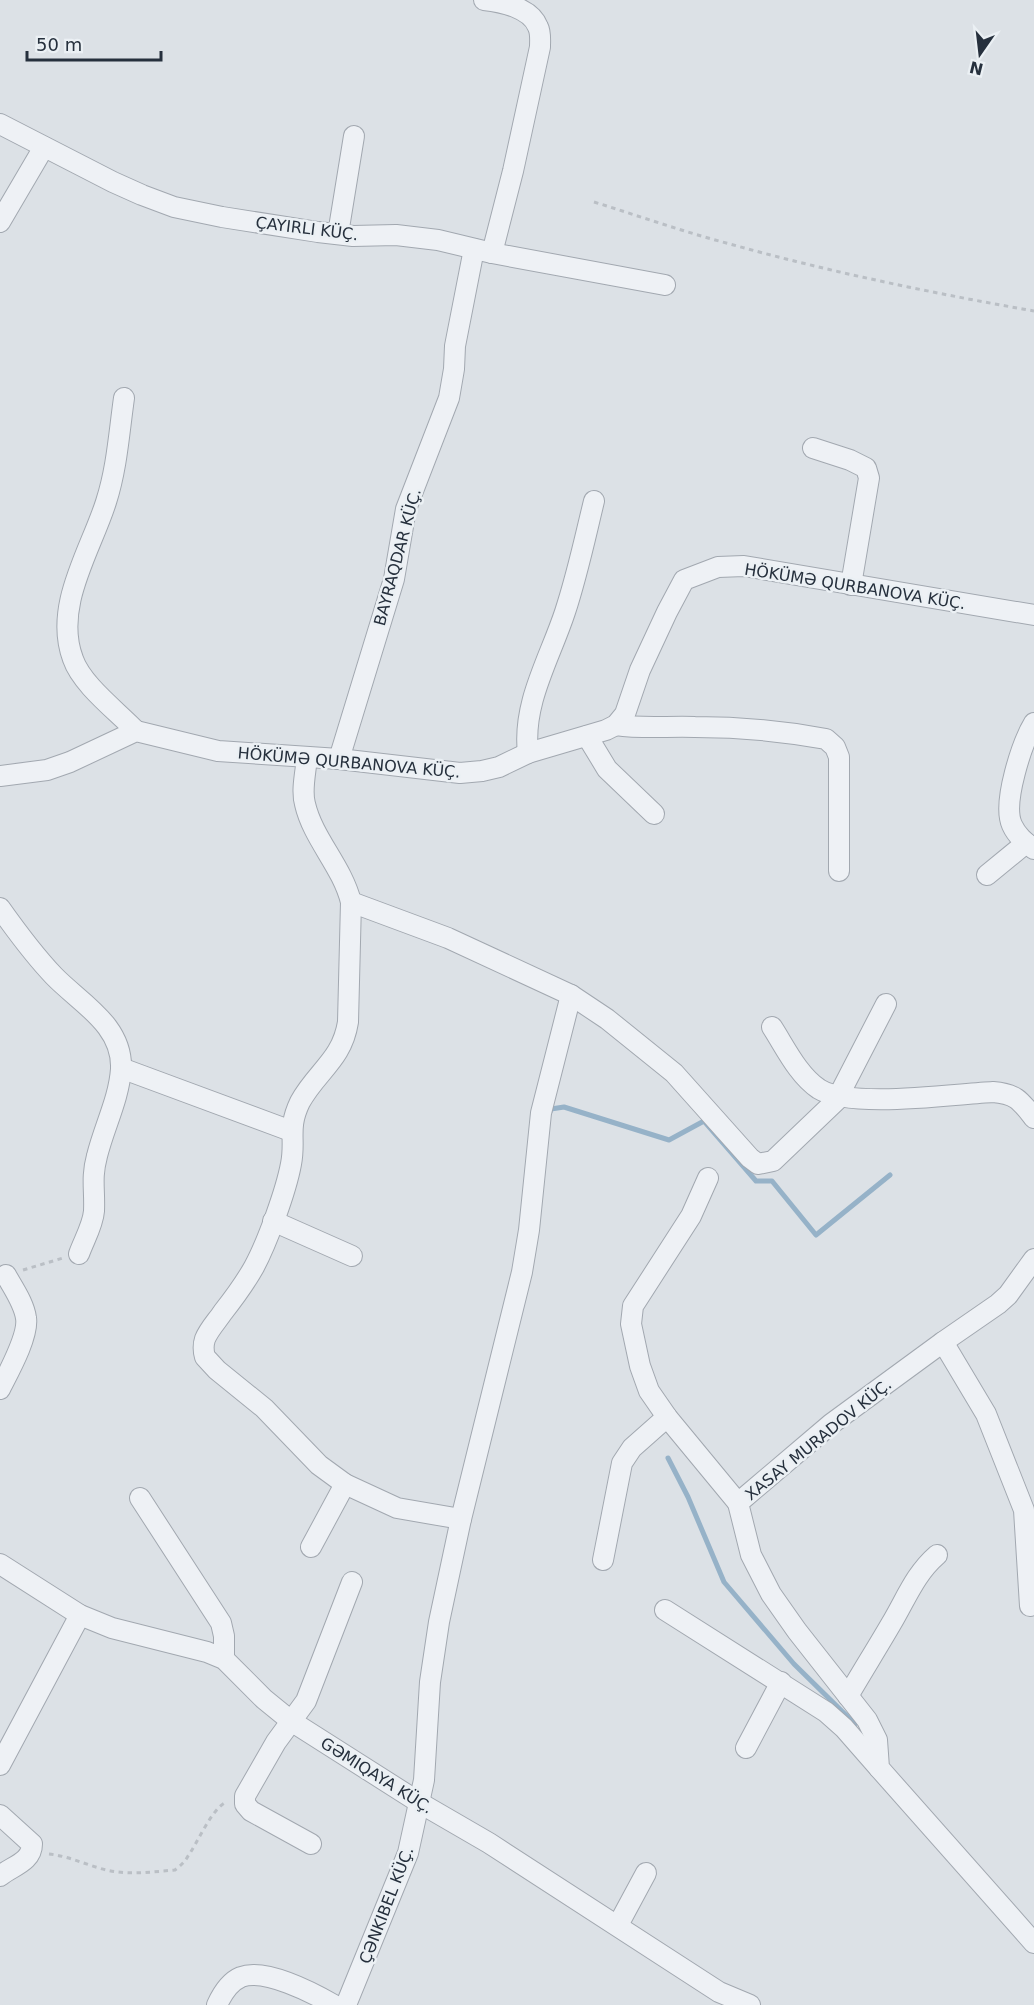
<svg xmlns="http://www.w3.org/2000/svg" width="1034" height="2005" font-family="'DejaVu Sans',sans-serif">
  <rect width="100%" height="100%" fill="#dce1e6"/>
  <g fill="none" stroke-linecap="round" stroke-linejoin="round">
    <!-- stream -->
    <g stroke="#96b2c8" stroke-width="5">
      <path d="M550,1112L551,1109L564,1107L669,1140L704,1121L756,1181H772L816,1235L890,1175"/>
      <path d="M668,1458L688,1497L724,1582L794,1664L855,1724"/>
    </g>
    <!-- minor casing -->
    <g stroke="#a2a8b0" stroke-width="22">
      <g id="minor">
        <path d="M484,0C502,2 531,8 538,27C541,33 540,40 540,47L513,171L492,253"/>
        <path d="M0,124L113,182L142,195L174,207L222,217L318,232L353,236L396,235L438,240L492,253L665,285"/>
        <path d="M0,222L44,147"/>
        <path d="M338,234L354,136"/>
        <path d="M124,398C119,433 117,468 106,502C91,550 53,606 73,659C82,685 117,711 136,731"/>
        <path d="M813,448L850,460L866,468L869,478L851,585"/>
        <path d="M1034,723C1022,743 1002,803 1012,825C1017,836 1025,842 1034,849"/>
        <path d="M616,725C643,729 668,726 695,727C739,727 783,731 826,739L835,747L839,757V871"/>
        <path d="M587,736L607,769L654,814"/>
        <path d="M528,753C522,703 550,658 565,612C577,576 585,538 594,501"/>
        <path d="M307,757C306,771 301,790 305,804C313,839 342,866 351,902L348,1022C342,1060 317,1071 300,1102C287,1129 296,1139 291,1164C286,1191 267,1243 254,1267C245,1283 234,1298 223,1312C217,1321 209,1329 205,1339C203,1345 203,1350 205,1357L217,1370L264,1408L319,1465L345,1484L397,1508L461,1519"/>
        <path d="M339,759L394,579L406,509L449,398L454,369L455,346L474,249"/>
        <path d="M0,776L47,770L70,762L136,731L218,751L339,759L460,773L482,771L499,767L528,753L606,730L616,725L625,714L640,670L667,612L684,580L718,567L744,566L1034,615"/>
        <path d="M987,875L1026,843"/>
        <path d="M351,902L448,938L571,995L607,1019L674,1073L750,1158L758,1164L773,1161L840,1097"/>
        <path d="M0,908C17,932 34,955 54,976C80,1003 123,1025 121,1069C119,1099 104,1127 97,1156C91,1178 95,1190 94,1211C93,1225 84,1240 79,1254"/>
        <path d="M772,1027C785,1047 798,1075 819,1089C851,1109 953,1094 993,1092C1016,1094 1020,1100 1034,1118"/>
        <path d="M121,1068L291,1131"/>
        <path d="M838,1097L886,1004"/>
        <path d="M708,1178L691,1216L633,1306L631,1324L640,1366L649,1391L667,1417L738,1503"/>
        <path d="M273,1221L352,1256"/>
        <path d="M1034,1259L1008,1295L998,1304L943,1342L831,1424L738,1503L751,1555L771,1594L797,1631L867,1720L877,1740L879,1768L1034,1943"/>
        <path d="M943,1342L986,1414L1024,1510L1030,1606"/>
        <path d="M0,1389C8,1373 29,1336 26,1318C24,1303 13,1288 6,1275"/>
        <path d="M140,1498L221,1623L224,1636V1659"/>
        <path d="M311,1547L345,1484"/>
        <path d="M603,1560L622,1463L632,1448L667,1417"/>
        <path d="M0,1564L80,1615L112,1628L207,1652L224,1659L264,1699L291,1721L420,1803L489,1843L719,1992L750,2005"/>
        <path d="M665,1610L826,1712L844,1728L879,1768"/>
        <path d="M848,1696C862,1672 877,1648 891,1624C906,1599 915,1574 937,1555"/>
        <path d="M746,1748L781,1682"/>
        <path d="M0,1765L80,1615"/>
        <path d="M0,1815L32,1844C32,1862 12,1866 0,1876"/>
        <path d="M311,1844L251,1811L245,1804V1796L276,1742L306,1701L352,1582"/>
        <path d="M618,1925L646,1873"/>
        <path d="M217,2005C222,1994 229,1982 241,1977C265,1968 313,1993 334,2005"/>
        <path d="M346,2005L408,1853L424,1780L430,1682L439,1622L461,1519L522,1272L529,1230L541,1113L571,995"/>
      </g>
    </g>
    <!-- path -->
    <g stroke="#babfc5" stroke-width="3" stroke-dasharray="4.5 4.5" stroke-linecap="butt">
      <path d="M594,202C639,216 684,232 730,244C830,272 932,293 1034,311"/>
      <path d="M23,1270L63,1258"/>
      <path d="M49,1854C67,1856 82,1863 99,1868C124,1876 150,1872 175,1870C180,1866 185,1862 188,1856C198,1842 211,1810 226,1802"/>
    </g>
    <!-- minor -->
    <use href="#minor" stroke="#eef1f5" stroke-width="20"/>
  </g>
  <g text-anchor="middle" stroke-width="5" stroke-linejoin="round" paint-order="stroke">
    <!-- street labels -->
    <g font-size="16" fill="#26303d" stroke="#ebf0f4">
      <text transform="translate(307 228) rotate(7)" y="6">ÇAYIRLI KÜÇ.</text>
      <text transform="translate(397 557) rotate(-75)" y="6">BAYRAQDAR KÜÇ.</text>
      <text transform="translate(855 586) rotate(9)" y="6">HÖKÜMƏ QURBANOVA KÜÇ.</text>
      <text transform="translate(349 762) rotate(5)" y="6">HÖKÜMƏ QURBANOVA KÜÇ.</text>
      <text transform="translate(818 1439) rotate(-39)" y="6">XASAY MURADOV KÜÇ.</text>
      <text transform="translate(377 1775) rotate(32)" y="6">GƏMIQAYA KÜÇ.</text>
      <text transform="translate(386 1905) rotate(-69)" y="6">ÇƏNKIBEL KÜÇ.</text>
    </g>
  </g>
  <!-- north arrow -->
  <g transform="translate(980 54) rotate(194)" stroke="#ebf0f4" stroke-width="4.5" paint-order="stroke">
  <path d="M0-4.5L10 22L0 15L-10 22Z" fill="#26303d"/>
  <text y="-9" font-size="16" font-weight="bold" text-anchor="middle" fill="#26303d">N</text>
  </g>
  <!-- scale -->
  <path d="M27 51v9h134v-9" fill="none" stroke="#26303d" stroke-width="3"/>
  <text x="36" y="51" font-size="18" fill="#26303d" stroke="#ebf0f4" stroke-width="4.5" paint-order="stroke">50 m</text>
</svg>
